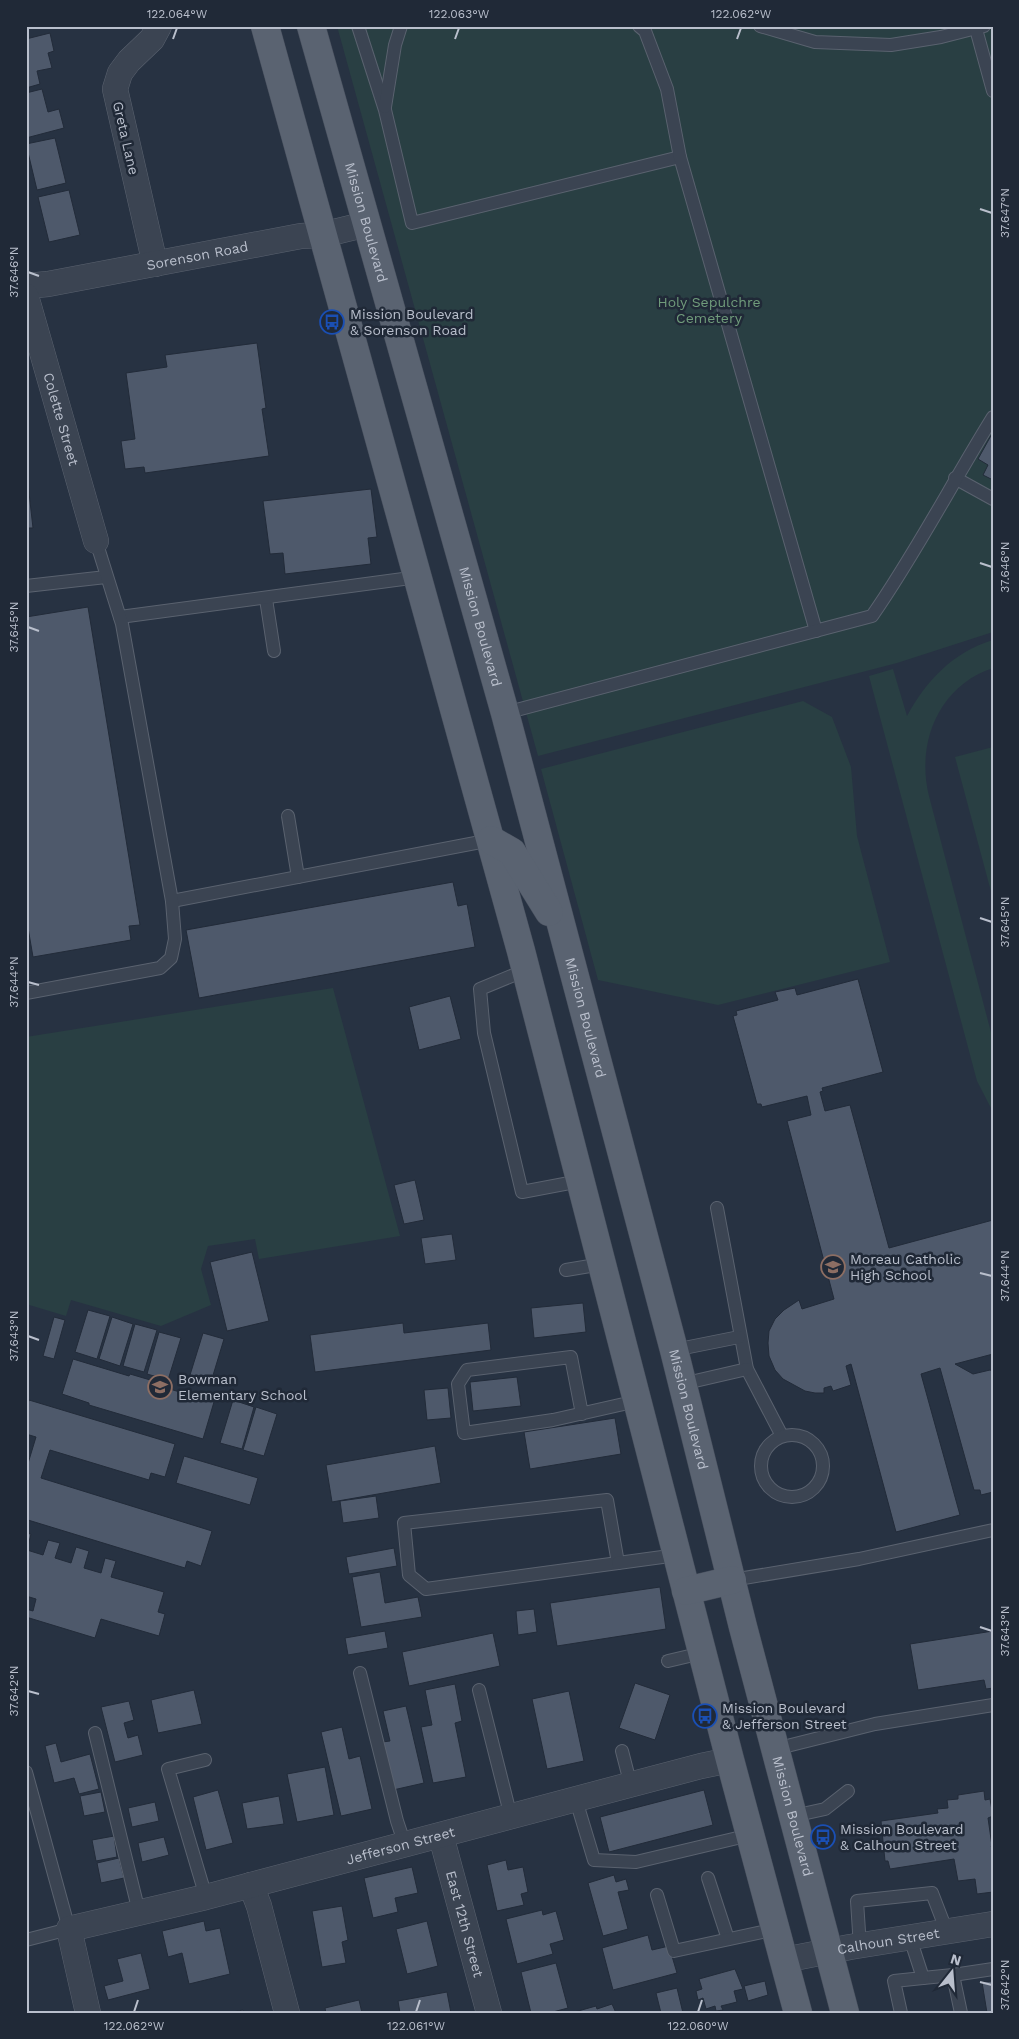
<svg xmlns="http://www.w3.org/2000/svg" width="1019" height="2039" font-family="'Work Sans',sans-serif">
  <rect width="100%" height="100%" fill="#273242"/>
  <!-- green -->
  <g fill="#293f43">
    <path d="M337,26H993V632L897,663L538,756Z"/>
    <path d="M993,640V668C938,686 916,744 929,796L993,1040V1112L977,1081L869,676L893,669L907,716C926,681 953,652 993,640Z"/>
    <path d="M803,701L832,717L851,767L857,836L890,962L718,1005L598,980L541,769Z"/>
    <path d="M993,747V899L955,757Z"/>
    <path d="M333,988L400,1236L259,1259L255,1239L208,1246L201,1269L211,1305L161,1326L71,1300L66,1316L26,1304V1037Z"/>
  </g>
  <!-- building -->
  <g fill="#4e596b" stroke="#222b39">
    <path d="M50,33L54,51L48,53L52,68L37,71L40,84L26,88V39Z"/>
    <path d="M42,89L48,112L59,109L64,128L26,138V93Z"/>
    <path d="M55,138L66,183L37,190L26,144Z"/>
    <path d="M69,190L80,235L49,242L38,197Z"/>
    <path d="M257,343L266,408L262,409L269,456L145,473L144,467L125,469L121,441L135,439L126,373L167,367L165,355Z"/>
    <path d="M993,432V480L983,475L988,465L978,459Z"/>
    <path d="M26,466L33,528H26Z"/>
    <path d="M371,489L377,537L368,538L371,564L285,574L283,553L270,554L263,501Z"/>
    <path d="M88,607L140,925L129,926L131,940L33,957L26,916V617Z"/>
    <path d="M453,882L458,906L467,904L475,947L199,998L186,930Z"/>
    <path d="M858,979L883,1072L822,1088L823,1091L820,1092L825,1111L850,1105L889,1248L993,1220V1354L955,1364L973,1374L990,1370L993,1371V1492L981,1495L980,1490H974L940,1368L921,1374L960,1515L896,1532L851,1364L846,1366L851,1385L833,1391L831,1386L824,1388V1393H815L805,1391L783,1379L775,1370L769,1356L768,1343L769,1331L775,1319L784,1310L799,1300L802,1309L834,1299L787,1121L811,1115L807,1096L762,1107L761,1104H757L733,1016L737,1015L736,1011L778,1000L775,992L795,988L797,995Z"/>
    <path d="M450,996L461,1039L419,1050L409,1007Z"/>
    <path d="M415,1180L424,1220L404,1224L394,1185Z"/>
    <path d="M452,1234L456,1260L425,1264L421,1238Z"/>
    <path d="M252,1252L269,1321L227,1331L210,1262Z"/>
    <path d="M583,1303L586,1332L534,1338L531,1308Z"/>
    <path d="M88,1310L110,1316L97,1359L75,1352Z"/>
    <path d="M54,1317L65,1320L54,1359L43,1356Z"/>
    <path d="M112,1317L133,1324L120,1366L99,1359Z"/>
    <path d="M403,1323L404,1333L488,1323L491,1350L315,1372L310,1335Z"/>
    <path d="M135,1324L157,1330L144,1372L123,1366Z"/>
    <path d="M159,1332L181,1338L168,1380L147,1374Z"/>
    <path d="M203,1333L224,1339L211,1382L190,1375Z"/>
    <path d="M73,1359L129,1376L130,1374L157,1382L156,1385L214,1402L203,1439L89,1405V1403L62,1394Z"/>
    <path d="M517,1377L521,1406L473,1411L470,1382Z"/>
    <path d="M448,1388L451,1418L427,1420L424,1390Z"/>
    <path d="M29,1400L175,1444L165,1477L151,1473L149,1480L50,1450L41,1478L212,1531L201,1566L187,1561L185,1568L28,1520L26,1526V1470L36,1437L26,1434V1411Z"/>
    <path d="M233,1400L254,1407L242,1449L220,1443Z"/>
    <path d="M256,1407L277,1414L264,1456L243,1450Z"/>
    <path d="M615,1418L621,1454L530,1469L524,1432Z"/>
    <path d="M435,1446L441,1483L332,1502L326,1465Z"/>
    <path d="M184,1456L258,1478L250,1505L176,1483Z"/>
    <path d="M376,1496L379,1518L343,1523L340,1501Z"/>
    <path d="M26,1533L31,1534L27,1550L43,1555L48,1540L60,1543L55,1558L71,1563L76,1547L89,1551L84,1568L101,1573L105,1558L116,1561L111,1577L164,1592L158,1612L165,1614L159,1636L101,1619L95,1638L26,1617V1609L33,1611L36,1599L26,1596Z"/>
    <path d="M394,1548L397,1566L349,1574L346,1557Z"/>
    <path d="M380,1572L385,1603L418,1597L422,1617L361,1627L352,1577Z"/>
    <path d="M660,1587L666,1629L557,1646L550,1603Z"/>
    <path d="M534,1609L537,1632L518,1635L516,1611Z"/>
    <path d="M385,1631L388,1648L348,1655L345,1638Z"/>
    <path d="M993,1631V1688L986,1689L984,1680L918,1690L910,1644Z"/>
    <path d="M493,1633L500,1666L409,1686L402,1652Z"/>
    <path d="M635,1683L670,1695L655,1740L619,1728Z"/>
    <path d="M455,1684L462,1721L455,1723L466,1777L433,1783L421,1727L432,1725L425,1690Z"/>
    <path d="M194,1690L202,1724L158,1733L151,1700Z"/>
    <path d="M569,1691L584,1761L547,1769L532,1699Z"/>
    <path d="M129,1701L134,1720L124,1723L128,1738L138,1735L143,1755L115,1762L101,1707Z"/>
    <path d="M406,1706L424,1783L393,1790L382,1742L390,1741L383,1711Z"/>
    <path d="M342,1727L349,1759L360,1756L372,1809L341,1816L321,1732Z"/>
    <path d="M56,1743L61,1762L90,1754L99,1789L79,1794L74,1778L54,1783L45,1746Z"/>
    <path d="M325,1767L334,1815L297,1822L287,1774Z"/>
    <path d="M218,1790L233,1843L206,1850L193,1797Z"/>
    <path d="M704,1790L713,1825L609,1852L600,1817Z"/>
    <path d="M984,1791L985,1800L990,1799L993,1816L988,1818L992,1846H991L993,1849V1892L977,1894L975,1879L958,1881L954,1859L890,1869L888,1861H885L881,1821L938,1813L937,1809L948,1808L947,1800L958,1799V1795Z"/>
    <path d="M101,1792L105,1812L84,1816L80,1796Z"/>
    <path d="M279,1796L284,1824L247,1829L242,1803Z"/>
    <path d="M155,1802L159,1821L132,1827L128,1808Z"/>
    <path d="M114,1836L117,1857L96,1861L92,1840Z"/>
    <path d="M164,1837L169,1855L142,1862L138,1843Z"/>
    <path d="M119,1858L124,1878L101,1883L97,1863Z"/>
    <path d="M506,1860L508,1870L523,1867L528,1892L521,1894L524,1905L497,1911L487,1865Z"/>
    <path d="M412,1867L418,1893L395,1898L398,1912L373,1918L364,1878Z"/>
    <path d="M614,1875L616,1882L626,1879L629,1890L618,1892L628,1929L603,1936L588,1883Z"/>
    <path d="M342,1906L348,1940L342,1942L346,1963L322,1967L312,1911Z"/>
    <path d="M542,1910L543,1915L556,1911L564,1940L550,1944L553,1954L517,1964L506,1919Z"/>
    <path d="M204,1921L206,1931L220,1928L230,1974L189,1984L182,1953L168,1957L162,1931Z"/>
    <path d="M427,1921L438,1966L407,1974L396,1929Z"/>
    <path d="M648,1935L652,1950L669,1946L677,1973L613,1990L602,1948Z"/>
    <path d="M141,1953L150,1989L108,2000L104,1986L123,1981L117,1959Z"/>
    <path d="M556,1963L568,2008L549,2013H531L521,1972Z"/>
    <path d="M735,1969L743,1989L734,1991L737,2002L721,2006L723,2010L716,2011L715,2006L706,2009L703,1998L698,2000L696,1991L702,1989L699,1979Z"/>
    <path d="M765,1981L768,1995L748,2001L744,1986Z"/>
    <path d="M993,1981V2013H987L982,1982Z"/>
    <path d="M677,1988L683,2013H661L656,1993Z"/>
    <path d="M447,1992L451,2013H400L398,2001Z"/>
    <path d="M359,2000L362,2013H326L325,2008Z"/>
    <path d="M612,2004L616,2013H571L596,2006L597,2009Z"/>
    <path d="M243,2010L244,2013H227Z"/>
  </g>
  <g fill="none" stroke-linecap="round" stroke-linejoin="round">
    <!-- service casing -->
    <g stroke="#5a626f" stroke-width="14">
      <g id="service">
        <path d="M358,26L385,110L412,223L680,157"/>
        <path d="M639,26L645,31L667,89L680,157L816,631"/>
        <path d="M760,26L815,42L891,45L941,37L984,26"/>
        <path d="M976,29L993,91"/>
        <path d="M385,107L395,45L401,26"/>
        <path d="M955,478L993,499"/>
        <path d="M26,586L106,577"/>
        <path d="M266,599L274,651"/>
        <path d="M120,617L418,577"/>
        <path d="M505,713L872,616C916,553 952,483 993,417"/>
        <path d="M288,816L298,877"/>
        <path d="M172,901L491,840"/>
        <path d="M526,970L480,989L484,1033L522,1192L580,1181"/>
        <path d="M26,993L160,968L171,958L175,939L172,901L122,624L96,541"/>
        <path d="M717,1208L747,1369L782,1436"/>
        <path d="M566,1270L602,1264"/>
        <path d="M674,1350L739,1337"/>
        <path d="M682,1384L747,1369"/>
        <path d="M582,1414L571,1357L467,1370L458,1384L464,1433L553,1420L637,1401"/>
        <circle cx="792" cy="1466" r="31"/>
        <path d="M607,1500L618,1563L426,1589L409,1575L404,1523Z"/>
        <path d="M618,1563L677,1555"/>
        <path d="M732,1580L859,1559L993,1530"/>
        <path d="M668,1661L702,1653"/>
        <path d="M360,1673L397,1821L405,1845"/>
        <path d="M479,1690L511,1817"/>
        <path d="M95,1733L139,1912"/>
        <path d="M775,1749L875,1724L993,1705"/>
        <path d="M622,1751L631,1786"/>
        <path d="M205,1760L168,1769L206,1897"/>
        <path d="M26,1772L69,1929L26,1940"/>
        <path d="M576,1800L594,1860L636,1862L750,1835"/>
        <path d="M793,1816L825,1809L848,1791"/>
        <path d="M708,1878L728,1939"/>
        <path d="M657,1895L674,1951L776,1929"/>
        <path d="M860,1947L857,1901L932,1893L947,1932"/>
        <path d="M953,1975L993,1969"/>
        <path d="M923,1978L953,1975L961,2013"/>
        <path d="M901,2013L894,1981L923,1978L910,1938"/>
      </g>
    </g>
    <!-- minor casing -->
    <g stroke="#5a626f" stroke-width="26">
      <g id="minor">
        <path d="M155,264L115,89L120,73L129,61L152,39L159,26"/>
        <path id="s1" d="M26,286L48,284L301,236L322,235L367,224"/>
        <path id="s2" d="M26,296L96,541"/>
        <path id="s3" d="M441,1836L489,2013"/>
        <path d="M251,1885L259,1906L287,2013"/>
        <path id="s4" d="M784,1960L850,1947L993,1924"/>
        <path id="s5" d="M88,2013L69,1929L206,1897L701,1766L730,1760"/>
      </g>
    </g>
    <!-- primary casing -->
    <g stroke="#454d5b" stroke-width="29">
      <g id="primary">
        <path d="M265,26L521,951L730,1760L798,2013"/>
        <path id="s6" d="M311,26L505,713L674,1350L743,1627L845,2013"/>
        <path d="M491,840L512,852L549,912"/>
        <path d="M686,1591L732,1580"/>
      </g>
    </g>
    <!-- service -->
    <use href="#service" stroke="#3b4452" stroke-width="12"/>
    <!-- minor -->
    <use href="#minor" stroke="#3b4452" stroke-width="25"/>
    <!-- primary -->
    <use href="#primary" stroke="#5a6371" stroke-width="28"/>
  </g>
  <!-- ticks -->
  <path fill="none" stroke="#b9bfcc" stroke-width="2" d="M173,39L177,28M455,39L459,28M737,39L741,28M980,209L992,213M28,272L39,276M980,563L992,567M28,627L39,631M980,918L992,922M28,982L39,985M980,1273L992,1276M28,1336L39,1340M980,1627L992,1631M28,1691L39,1694M980,1982L992,1985M134,2012L138,2000M416,2012L420,2000M698,2012L702,2000"/>
  <!-- icons -->
  <defs>
    <g id="bus-ring" transform="scale(1.25)"><circle r="9.5" fill="#202937" stroke="#1a4fb4" stroke-width="1.5"/><path d="M-5-6H5V4H4V6H2V4H-2V6H-4V4H-5ZM-3.5-4V0h7V-4ZM-3.5 1.2v1.5H-2V1.2ZM2 1.2v1.5H3.5V1.2Z" fill="#1a4fb4"/></g>
    <g id="school-ring" transform="scale(1.25)"><circle r="9.5" fill="#202937" stroke="#8d6e63" stroke-width="1.5"/><path d="M0-5L7-2L0 1L-7-2ZM-4 1L0 2.5L4 1V4Q0 6-4 4Z" fill="#8d6e63"/></g>
  </defs>
  <g fill-rule="evenodd">
    <use href="#bus-ring" x="332" y="322"/>
    <use href="#school-ring" x="833" y="1267"/>
    <use href="#school-ring" x="160" y="1387"/>
    <use href="#bus-ring" x="705" y="1716"/>
    <use href="#bus-ring" x="823" y="1837"/>
  </g>
  <g text-anchor="middle" stroke-width="5" stroke-linejoin="round" paint-order="stroke">
    <!-- street labels -->
    <g font-size="14" fill="#b9bfcc" stroke="#202937">
      <text transform="translate(126 138) rotate(77)" y="5">Greta Lane</text>
      <text dy="5" stroke="none"><textPath href="#s6" startOffset="204">Mission Boulevard</textPath></text>
      <text dy="5" stroke="none"><textPath href="#s1" startOffset="174">Sorenson Road</textPath></text>
      <text dy="5" stroke="none"><textPath href="#s2" startOffset="128">Colette Street</textPath></text>
      <text dy="5" stroke="none"><textPath href="#s6" startOffset="624">Mission Boulevard</textPath></text>
      <text dy="5" stroke="none"><textPath href="#s6" startOffset="1029">Mission Boulevard</textPath></text>
      <text dy="5" stroke="none"><textPath href="#s6" startOffset="1434">Mission Boulevard</textPath></text>
      <text dy="5" stroke="none"><textPath href="#s6" startOffset="1854">Mission Boulevard</textPath></text>
      <text dy="5" stroke="none"><textPath href="#s5" startOffset="428">Jefferson Street</textPath></text>
      <text dy="5" stroke="none"><textPath href="#s3" startOffset="91">East 12th Street</textPath></text>
      <text dy="5" stroke="none"><textPath href="#s4" startOffset="106">Calhoun Street</textPath></text>
    </g>
    <!-- park labels -->
    <g font-size="14" fill="#709c7b" stroke="#202937">
      <text x="709" y="307">Holy Sepulchre<tspan x="709" dy="16">Cemetery</tspan></text>
    </g>
    <!-- poi labels -->
    <g font-size="14" fill="#b9bfcc" stroke="#202937" text-anchor="start">
      <text x="350" y="319">Mission Boulevard<tspan x="350" dy="16">&amp; Sorenson Road</tspan></text>
      <text x="850" y="1264">Moreau Catholic<tspan x="850" dy="16">High School</tspan></text>
      <text x="178" y="1384">Bowman<tspan x="178" dy="16">Elementary School</tspan></text>
      <text x="722" y="1713">Mission Boulevard<tspan x="722" dy="16">&amp; Jefferson Street</tspan></text>
      <text x="840" y="1834">Mission Boulevard<tspan x="840" dy="16">&amp; Calhoun Street</tspan></text>
    </g>
  </g>
  <!-- border -->
  <rect width="1019" height="2039" fill="none" stroke="#202937" stroke-width="55"/>
  <!-- north arrow -->
  <g transform="translate(952 1972) rotate(17)" stroke="#202937" stroke-width="4" paint-order="stroke">
  <path d="M0-4L9 19L0 12L-9 19Z" fill="#b9bfcc"/>
  <text y="-8" font-size="14" font-weight="bold" text-anchor="middle" fill="#b9bfcc">N</text>
  </g>
  <rect x="28" y="28" width="964" height="1984" fill="none" stroke="#b9bfcc" stroke-width="2"/>
  <g font-size="12" text-anchor="middle" fill="#b9bfcc">
    <text x="177" y="18">122.064°W</text>
    <text x="459" y="18">122.063°W</text>
    <text x="741" y="18">122.062°W</text>
    <text transform="translate(1005 213) rotate(-90)" y="4">37.647°N</text>
    <text transform="translate(14 272) rotate(-90)" y="4">37.646°N</text>
    <text transform="translate(1005 567) rotate(-90)" y="4">37.646°N</text>
    <text transform="translate(14 627) rotate(-90)" y="4">37.645°N</text>
    <text transform="translate(1005 922) rotate(-90)" y="4">37.645°N</text>
    <text transform="translate(14 982) rotate(-90)" y="4">37.644°N</text>
    <text transform="translate(1005 1276) rotate(-90)" y="4">37.644°N</text>
    <text transform="translate(14 1336) rotate(-90)" y="4">37.643°N</text>
    <text transform="translate(1005 1631) rotate(-90)" y="4">37.643°N</text>
    <text transform="translate(14 1691) rotate(-90)" y="4">37.642°N</text>
    <text transform="translate(1005 1985) rotate(-90)" y="4">37.642°N</text>
    <text x="134" y="2030">122.062°W</text>
    <text x="416" y="2030">122.061°W</text>
    <text x="698" y="2030">122.060°W</text>
  </g>
</svg>
